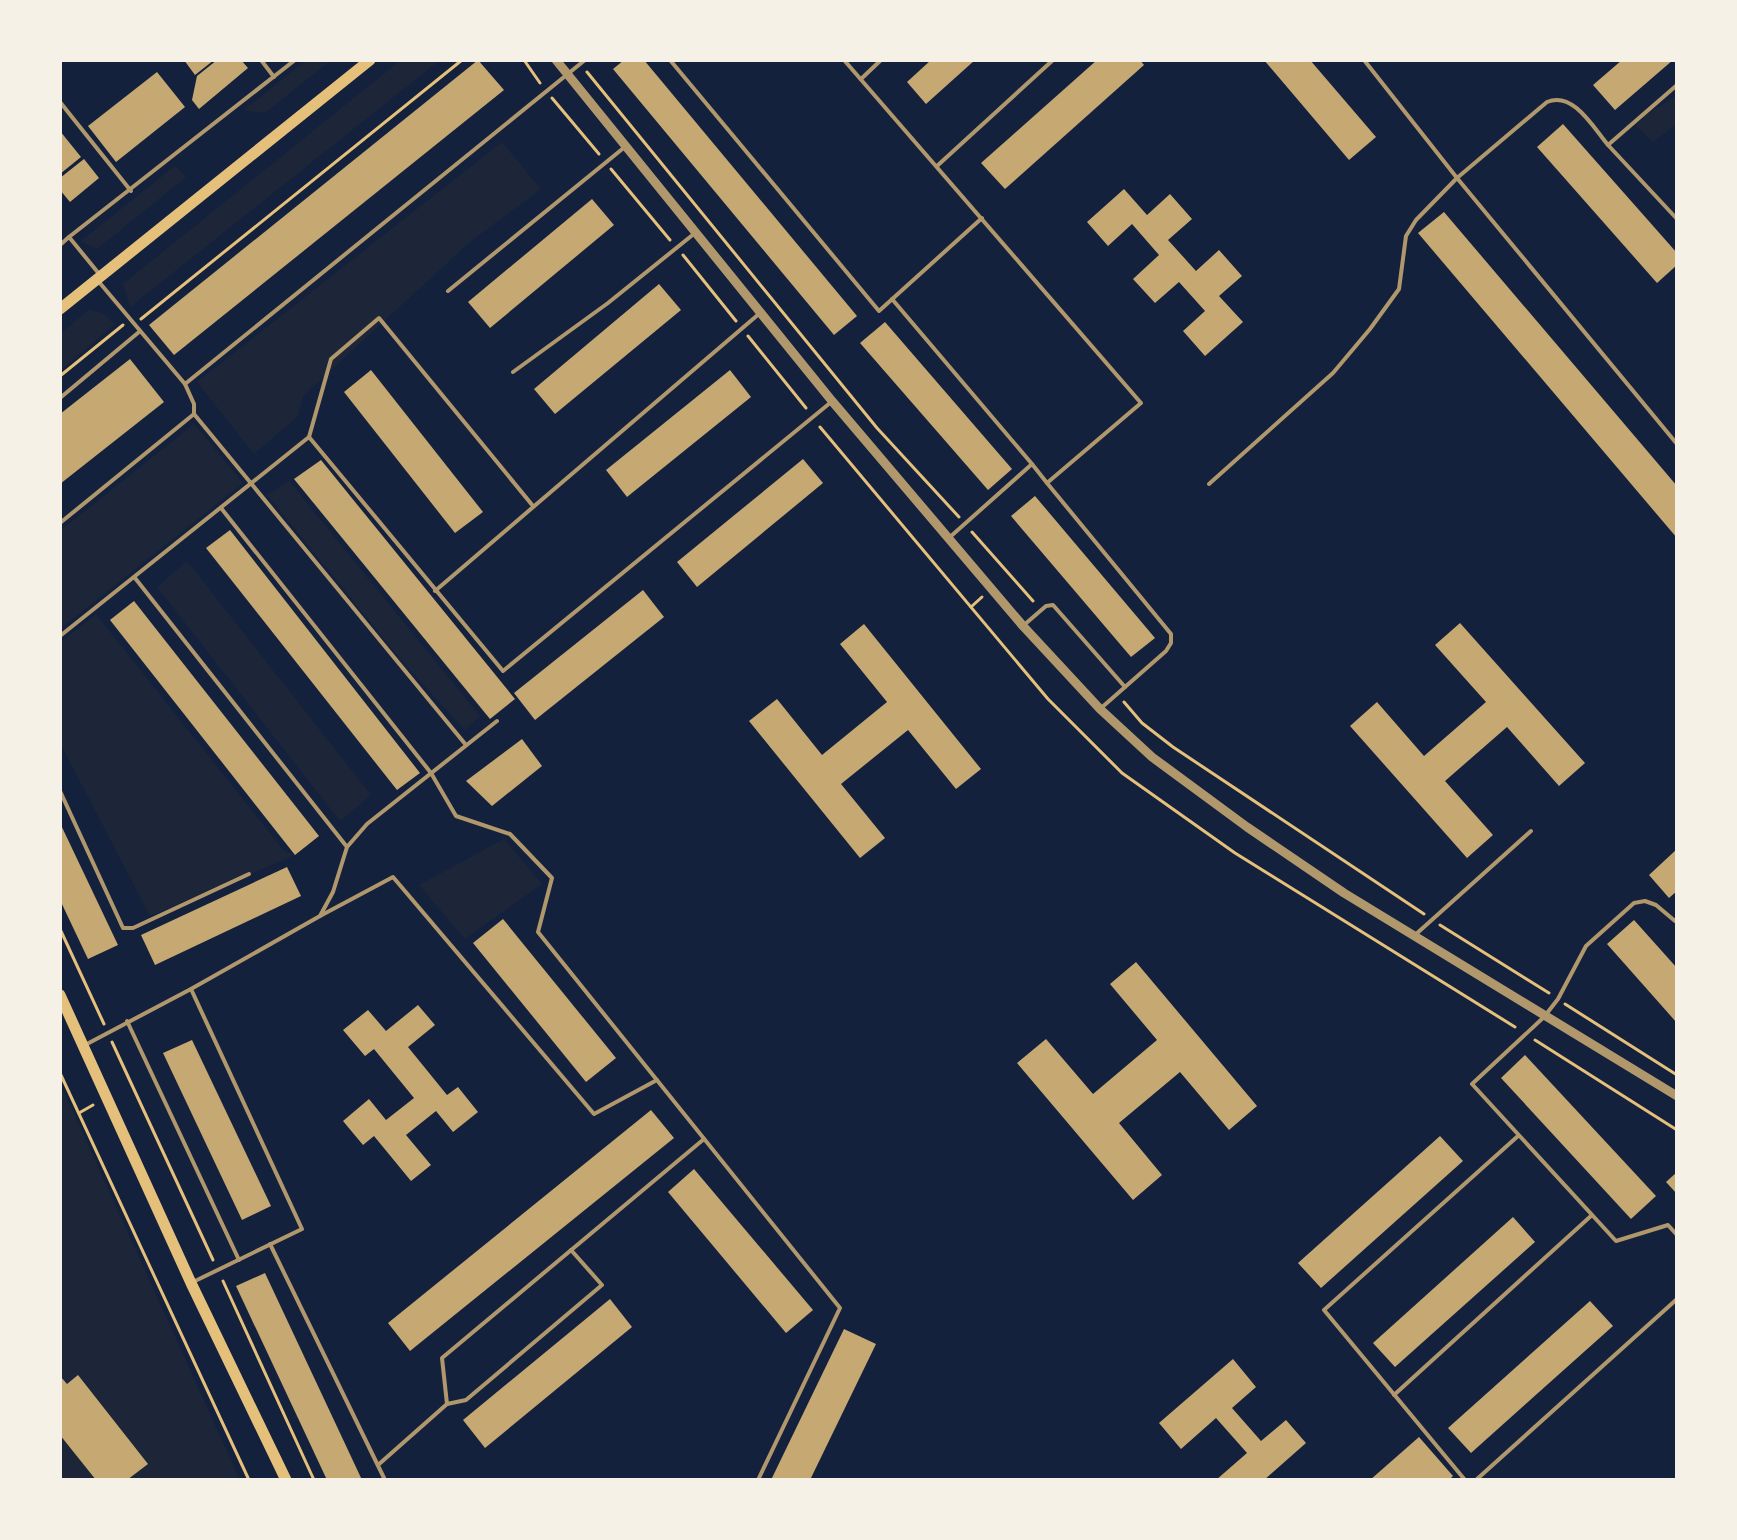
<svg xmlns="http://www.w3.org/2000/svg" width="1737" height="1540" font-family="Barlow,sans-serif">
  <rect width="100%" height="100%" fill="#14213d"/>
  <!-- green -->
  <g fill="#1d2539">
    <path d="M306,60H331L265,113L244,110Z"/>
    <path d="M401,60H440L130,307L123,284Z"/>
    <path d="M1677,95V124L1653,142L1636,126L1647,114Z"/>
    <path d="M502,142L541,189L471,241L303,396L298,416L254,454L197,382Z"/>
    <path d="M175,166L186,177L97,249L81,241Z"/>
    <path d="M89,310L103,313L115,324L60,371V334Z"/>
    <path d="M194,424L243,483L60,629V531Z"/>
    <path d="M289,481L480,716L465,730L407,667L267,495Z"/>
    <path d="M187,561L371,795L340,821L157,587Z"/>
    <path d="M96,614L284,851L295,855L150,916L60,743V643Z"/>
    <path d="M504,839L542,884L465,939L419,885Z"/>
    <path d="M60,1083L240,1480H60Z"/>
  </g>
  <!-- building -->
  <g fill="#c6a872">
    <path d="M184,60H214L195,75Z"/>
    <path d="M217,60H241L248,68L199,109L192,100L197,76Z"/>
    <path d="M478,60L504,90L174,355L149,325Z"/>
    <path d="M624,60H644L857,316L834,335L613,69Z"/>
    <path d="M931,60H975L926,104L907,82Z"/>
    <path d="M1097,60H1140L1144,65L1005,189L981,163Z"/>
    <path d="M1264,60H1310L1376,137L1349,160Z"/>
    <path d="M1622,60H1673L1615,110L1593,85Z"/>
    <path d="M157,72L185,107L116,162L88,126Z"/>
    <path d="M1563,124L1677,253V265L1657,283L1537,147Z"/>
    <path d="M60,131L81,157L60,174Z"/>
    <path d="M84,159L99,178L70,202L60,190V178Z"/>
    <path d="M1124,189L1147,215L1170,194L1192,219L1168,240L1196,271L1219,250L1242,276L1219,296L1243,322L1205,356L1183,331L1205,311L1179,282L1155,303L1133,279L1159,255L1132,224L1108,246L1087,222Z"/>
    <path d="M592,199L614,225L490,328L468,302Z"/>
    <path d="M1444,212L1677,486V538L1418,233Z"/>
    <path d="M659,284L681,310L555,414L534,389Z"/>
    <path d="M885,322L1012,469L988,490L860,343Z"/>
    <path d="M130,359L164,402L60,484V414Z"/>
    <path d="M371,370L483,512L455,533L344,392Z"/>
    <path d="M730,370L751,397L627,497L606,470Z"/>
    <path d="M803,459L823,483L697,587L677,562Z"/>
    <path d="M321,460L515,699L490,719L294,479Z"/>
    <path d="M1035,496L1155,638L1131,657L1011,516Z"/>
    <path d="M230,530L420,773L397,790L206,548Z"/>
    <path d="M643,590L664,617L535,720L514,693Z"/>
    <path d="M134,601L319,836L295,855L110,620Z"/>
    <path d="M1460,623L1585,763L1559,786L1507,727L1445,781L1493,835L1467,858L1350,726L1377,702L1424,756L1486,702L1435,645Z"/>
    <path d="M864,624L981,769L956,789L908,730L841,784L885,838L860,858L749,721L777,699L822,755L887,702L840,644Z"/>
    <path d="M522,739L542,766L492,806L466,781Z"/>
    <path d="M60,823L118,945L88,959L60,900Z"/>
    <path d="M1677,849V891L1669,898L1649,875Z"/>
    <path d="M287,867L301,896L155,965L141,935Z"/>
    <path d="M503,919L616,1058L586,1082L473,943Z"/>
    <path d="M1634,920L1677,968V1023L1607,944Z"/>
    <path d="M1136,962L1257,1106L1229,1130L1180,1072L1119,1123L1162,1175L1133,1200L1017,1063L1046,1039L1093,1094L1157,1040L1110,984Z"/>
    <path d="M418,1005L435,1025L408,1047L447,1095L458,1087L478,1112L453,1132L436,1111L406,1135L431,1165L411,1181L374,1136L363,1145L343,1121L369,1099L386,1120L414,1098L374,1049L365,1056L343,1030L368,1010L386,1031Z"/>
    <path d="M192,1040L271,1206L242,1220L163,1053Z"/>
    <path d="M1525,1055L1656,1196L1631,1219L1501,1078Z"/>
    <path d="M651,1110L674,1138L410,1351L388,1323Z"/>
    <path d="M1440,1136L1463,1161L1321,1288L1298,1263Z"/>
    <path d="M694,1169L813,1310L786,1333L668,1192Z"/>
    <path d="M1677,1172V1194L1666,1182Z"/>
    <path d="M1513,1217L1535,1242L1395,1367L1373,1343Z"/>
    <path d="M265,1273L362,1480H327L236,1286Z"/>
    <path d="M610,1299L632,1327L485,1448L463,1420Z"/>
    <path d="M1590,1301L1613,1326L1471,1453L1448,1428Z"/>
    <path d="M844,1329L876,1344L810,1480H771Z"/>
    <path d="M1233,1359L1256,1387L1232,1408L1261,1441L1286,1420L1306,1443L1264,1480H1216L1247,1453L1216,1418L1181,1449L1159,1423Z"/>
    <path d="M78,1375L148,1464L127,1480H96L60,1435V1376L67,1384Z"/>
    <path d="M1419,1437L1453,1476L1449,1480H1370Z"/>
  </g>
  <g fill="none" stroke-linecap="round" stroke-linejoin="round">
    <!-- path -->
    <g stroke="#e5c07b" stroke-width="3">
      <path d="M524,60L540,83"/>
      <path d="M587,72L877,428L959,517"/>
      <path d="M552,98L599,154"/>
      <path d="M611,169L670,240"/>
      <path d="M683,255L736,321"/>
      <path d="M141,319L462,60"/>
      <path d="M748,336L806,408"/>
      <path d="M60,376L123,325"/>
      <path d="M820,427L1048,699L1122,773L1235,853L1515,1027"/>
      <path d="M972,532L1033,601"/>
      <path d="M971,607L982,597"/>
      <path d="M1124,702L1142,723L1173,747L1424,914"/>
      <path d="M1440,925L1549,993"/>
      <path d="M60,929L104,1024"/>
      <path d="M1565,1004L1677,1075"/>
      <path d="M1535,1040L1677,1130"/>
      <path d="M112,1042L213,1260"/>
      <path d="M60,1073L249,1480"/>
      <path d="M79,1113L93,1105"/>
      <path d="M223,1281L314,1480"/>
    </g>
    <!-- service -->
    <g stroke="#b1986c" stroke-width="4">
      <path d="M261,60L274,77"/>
      <path d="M670,60L879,311L982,218"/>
      <path d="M844,60L1141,403L1047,483L1032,464L950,537"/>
      <path d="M1364,60L1457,178L1677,444"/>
      <path d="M861,79L881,60"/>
      <path d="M60,102L131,191"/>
      <path d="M1608,145L1677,219"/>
      <path d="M937,166L1053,60"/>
      <path d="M69,237L295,60"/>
      <path d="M60,245L69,237L100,275"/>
      <path d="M99,282L185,384L194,404V414"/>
      <path d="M448,291L626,146"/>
      <path d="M892,299L1032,464"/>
      <path d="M513,372L608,303L695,233"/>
      <path d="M185,384L585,60"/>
      <path d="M60,398L139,332"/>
      <path d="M309,437L503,671L830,403"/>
      <path d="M1047,483L1171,634V643L1166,651L1100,709"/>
      <path d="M1209,484L1333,373L1370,329L1399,289L1406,236L1416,220L1457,178L1547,102C1573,91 1593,127 1608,145L1677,85"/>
      <path d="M221,508L431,773L456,816L510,834L552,878L538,932L840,1308L758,1480"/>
      <path d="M60,523L194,414L466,745"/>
      <path d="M135,578L347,847"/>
      <path d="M435,591L760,313"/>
      <path d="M1024,625L1046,606L1053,605L1125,687"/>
      <path d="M60,636L309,437L331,359L379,318L533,506"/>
      <path d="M60,791L123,928H133L249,874"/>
      <path d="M320,916L393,877L594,1114L657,1080"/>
      <path d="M1677,919L1675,921L1656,905L1645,901L1634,903L1586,946L1558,999L1544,1017L1472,1084L1616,1241L1668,1225L1677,1235"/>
      <path d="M1415,935L1531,831"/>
      <path d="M191,989L302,1229L193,1282"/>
      <path d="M127,1021L239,1260"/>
      <path d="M85,1045L191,989L320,916L333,892L347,847L367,824L497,721"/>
      <path d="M270,1244L385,1480"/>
      <path d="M1394,1395L1592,1215"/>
      <path d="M447,1404L466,1400L602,1285L571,1250"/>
      <path d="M378,1465L447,1404L442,1358L704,1139"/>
      <path d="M1465,1480L1324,1310L1518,1136"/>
      <path d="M1476,1480L1677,1299"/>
    </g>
    <!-- tertiary -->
    <path stroke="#b1986c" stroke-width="9" d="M556,60L832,401L1023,626L1100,709L1152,757L1247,827L1344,893L1677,1096"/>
    <!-- secondary -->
    <g stroke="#e5c07b" stroke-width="11">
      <path d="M60,309L370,60"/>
      <path d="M60,995L191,1283L286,1480"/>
    </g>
  </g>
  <!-- border -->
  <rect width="1737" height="1540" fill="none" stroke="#f6f1e7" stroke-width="124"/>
</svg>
